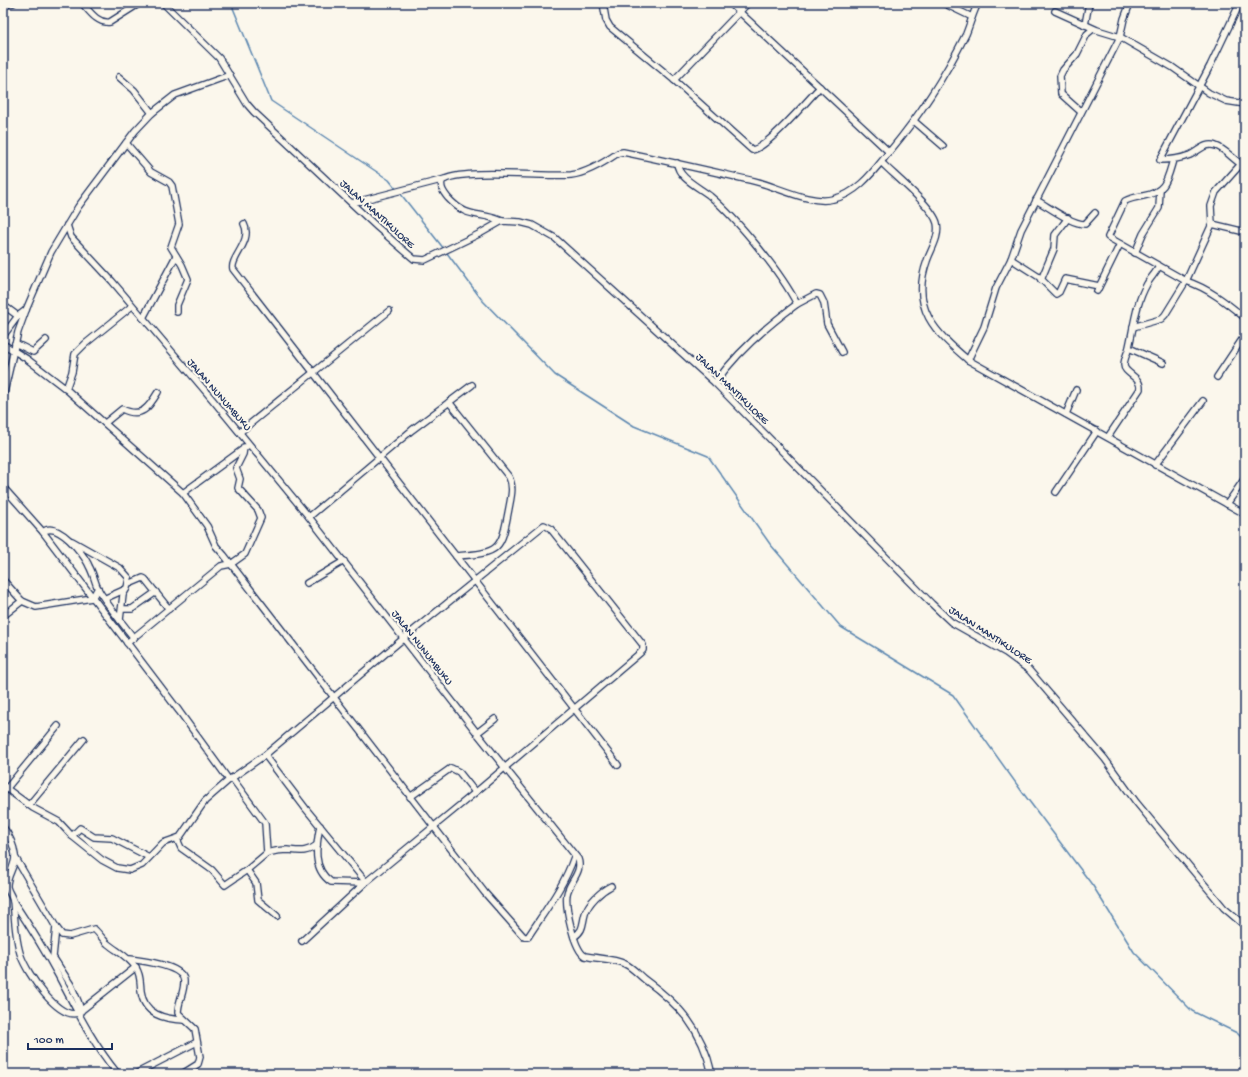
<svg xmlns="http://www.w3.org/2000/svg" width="1248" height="1077" font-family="'Gochi Hand',sans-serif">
  <rect width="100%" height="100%" fill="#fbf7ec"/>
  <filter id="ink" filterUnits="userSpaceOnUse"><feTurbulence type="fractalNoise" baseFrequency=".025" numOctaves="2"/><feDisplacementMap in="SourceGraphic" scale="8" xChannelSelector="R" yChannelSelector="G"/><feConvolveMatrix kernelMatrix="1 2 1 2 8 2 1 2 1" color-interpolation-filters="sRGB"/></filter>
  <g filter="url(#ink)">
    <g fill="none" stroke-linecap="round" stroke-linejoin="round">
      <!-- stream -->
      <g stroke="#5c87b0" stroke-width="1.5">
        <path d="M231,3L271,101L389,180L397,190"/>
        <path d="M400,193L444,249"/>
        <path d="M447,253L482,300L555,375L634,426L708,456L770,544L841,627L953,695L1023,793L1093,886L1134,952L1192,1011L1237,1033L1245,1041"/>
      </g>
      <!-- minor casing -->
      <g stroke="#1b2f5e" stroke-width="8">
        <g id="minor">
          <path d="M82,3C90,12 98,24 110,22L140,3"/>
          <path d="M163,3L219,58L247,104L254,112L378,228L414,259L425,260L481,233L502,221L520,222L532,225L555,238L715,383L932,604L951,622L1006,653L1029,670L1105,759L1136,802L1189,866L1224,908L1245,926"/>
          <path d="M603,3L606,20L610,27L674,80L752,150C766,149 808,100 820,87"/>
          <path d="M730,3L889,152"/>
          <path d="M943,3L972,17"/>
          <path d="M1240,3L1210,66L1160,160C1171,160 1180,159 1190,155C1199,151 1205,142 1216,146C1225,149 1233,159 1241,164L1245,160"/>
          <path d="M3,5L13,3"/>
          <path d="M1055,11L1097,30L1120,37L1172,67L1209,93L1226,101L1245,104"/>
          <path d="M1085,25L1089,3"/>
          <path d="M119,77L134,90L152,113"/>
          <path d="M674,80L748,3"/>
          <path d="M1081,112L1061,94L1060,76L1063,70L1077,54L1087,34L1093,29"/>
          <path d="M914,121L943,146"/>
          <path d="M126,143L151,172L169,182L172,186L179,224L171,247L182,265L188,279L177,305V312"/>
          <path d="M1173,160C1167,180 1166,192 1143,196C1137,197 1131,198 1125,201L1108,237L1186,281C1208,288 1227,303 1245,318"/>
          <path d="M677,163C678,178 699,187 710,196C738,220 780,271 797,304C767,326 737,352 715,383"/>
          <path d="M882,163C895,176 933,207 937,223C940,237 931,249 927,261C910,308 935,332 968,360L1245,514"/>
          <path d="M1036,200C1049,207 1071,224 1085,224L1095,213"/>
          <path d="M352,203L445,179"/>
          <path d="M502,221C479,211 468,220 448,198C444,193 440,188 442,181C458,168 546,177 571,175C588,173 605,162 618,153L623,152C667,161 710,171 754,181C776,186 811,205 833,199C858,194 875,169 890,151C920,115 945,76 966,34C970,24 973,13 978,3"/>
          <path d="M244,224C253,241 230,258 233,269L618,765"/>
          <path d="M1212,224L1245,232"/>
          <path d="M67,225L71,237L112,281L212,399L309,517L477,733L578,859C583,872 569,882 567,894C565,907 574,950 585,956C598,959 613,958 625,964C632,967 638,974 644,979C680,1005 702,1029 712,1074"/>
          <path d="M1135,253L1143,234L1159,208L1160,190"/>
          <path d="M1011,259L1039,277L1056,294L1059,292L1065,279L1099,286"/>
          <path d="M1041,280L1054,249L1055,235L1068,218"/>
          <path d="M1097,291L1120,244"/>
          <path d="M797,304L816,294L820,295L824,303L827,324L842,352"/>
          <path d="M3,305L18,316"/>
          <path d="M143,318L176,256"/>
          <path d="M1133,327L1161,319L1165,315L1186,281L1212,224L1211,206L1216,192L1241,164"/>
          <path d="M3,336L18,316L26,310"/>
          <path d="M15,343L33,352L46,340"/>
          <path d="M3,344L27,359L66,389L183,493L207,526L216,546L224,555L485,893L524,937H528C545,911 564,886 574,857"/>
          <path d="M1129,348L1163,363"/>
          <path d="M968,360L984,327L996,288L1011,259L1021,230L1120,37L1124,19L1130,3"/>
          <path d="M1217,377L1245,335"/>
          <path d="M66,389L72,372L75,354L85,344L132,306"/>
          <path d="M3,397L18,332L26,310L51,252L78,207L135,131L152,113L175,95L230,75"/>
          <path d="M449,402L509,477C514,487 511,497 509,508C501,551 500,553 456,556"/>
          <path d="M1066,414L1076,390"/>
          <path d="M105,423L122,409C142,419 149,407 158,392"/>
          <path d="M240,432L389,311"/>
          <path d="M1108,437L1140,389C1141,376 1124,374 1124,365C1124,359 1128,352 1129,347C1134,325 1136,303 1147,284C1150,278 1156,273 1159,266"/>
          <path d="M1155,465L1203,401"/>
          <path d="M3,487L43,532L179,711L229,780L265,755L404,638L544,525L550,528L643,645V650L640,653L482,787L366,882L306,809L265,755"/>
          <path d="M1056,492L1097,431"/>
          <path d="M183,493L246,447"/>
          <path d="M1227,504L1245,478"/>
          <path d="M309,517L412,430L472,385"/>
          <path d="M43,532C57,520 84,554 89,566C93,573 95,582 98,589C108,606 122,623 134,638"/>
          <path d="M72,541L120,568L129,578L127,588L123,595L120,620"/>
          <path d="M3,580L22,601L36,607L92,598L98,588"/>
          <path d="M307,583L344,561"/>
          <path d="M129,584L143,578L145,579L169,609"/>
          <path d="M106,598L126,589"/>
          <path d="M122,609H132L156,592"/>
          <path d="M3,616L22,601"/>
          <path d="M127,643L221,566L231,564L245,554L261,518L258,510L238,488L240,479L236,468L243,454L244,447"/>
          <path d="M477,733L495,719"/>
          <path d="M232,778L265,823L267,853L247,870"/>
          <path d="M3,786L33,808L59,822L72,836L102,860L117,868L130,870L142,865L163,843L180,837L205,801L229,780"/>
          <path d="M7,788L58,726"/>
          <path d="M410,797L451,768L459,772L475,792"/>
          <path d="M29,805L84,739"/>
          <path d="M320,826C316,846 312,869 331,882L364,883"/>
          <path d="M3,827C9,834 14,846 15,855C16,866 6,876 7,887C8,892 12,896 13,901C15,919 15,939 21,956C27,973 58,1020 78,1013L136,967"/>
          <path d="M72,836L80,828L94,837L112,838L149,857"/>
          <path d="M177,839L181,848L212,870L225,885L247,870L256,883L258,900L277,916"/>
          <path d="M267,853C274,851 280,850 287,850C299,851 307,853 317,845"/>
          <path d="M15,857L56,927L53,957L71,985L78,1001L81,1011"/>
          <path d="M13,901C29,925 44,949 58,975C76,1009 93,1044 118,1074"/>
          <path d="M56,927L62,935L70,936L94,929C99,933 103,940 108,944C118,952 129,957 136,968C141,975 140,983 141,991C144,1015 164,1019 184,1020"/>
          <path d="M574,937C584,930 582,925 585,914C588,903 601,891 611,886"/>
          <path d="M302,941L365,883"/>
          <path d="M130,959C142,961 185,965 184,982C184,993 178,1002 178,1013L195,1029L200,1057L198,1064L182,1074"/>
          <path d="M135,1074L197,1042"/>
        </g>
      </g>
      <!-- minor -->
      <use href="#minor" stroke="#fbf7ec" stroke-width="5.5"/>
    </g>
  </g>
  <g text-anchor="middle" stroke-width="4" stroke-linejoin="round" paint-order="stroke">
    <!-- street labels -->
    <g font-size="11" fill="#1b2f5e" stroke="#fbf7ec">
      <text transform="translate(378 213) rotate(42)" y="4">JALAN MANTIKULORE</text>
      <text transform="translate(733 388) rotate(44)" y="4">JALAN MANTIKULORE</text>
      <text transform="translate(220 394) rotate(49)" y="4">JALAN NUNUMBUKU</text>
      <text transform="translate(991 634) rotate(33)" y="4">JALAN MANTIKULORE</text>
      <text transform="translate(423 647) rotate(52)" y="4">JALAN NUNUMBUKU</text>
    </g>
  </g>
  <!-- margin -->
  <rect width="1248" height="1077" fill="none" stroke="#fbf7ec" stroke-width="16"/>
  <rect x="8" y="8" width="1232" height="1061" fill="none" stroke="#1b2f5e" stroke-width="1.5" filter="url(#ink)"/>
  <!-- scale -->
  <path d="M28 1043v6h84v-6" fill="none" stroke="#1b2f5e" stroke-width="2"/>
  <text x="34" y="1043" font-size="12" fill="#1b2f5e" stroke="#fbf7ec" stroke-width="3" paint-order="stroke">100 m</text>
</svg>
